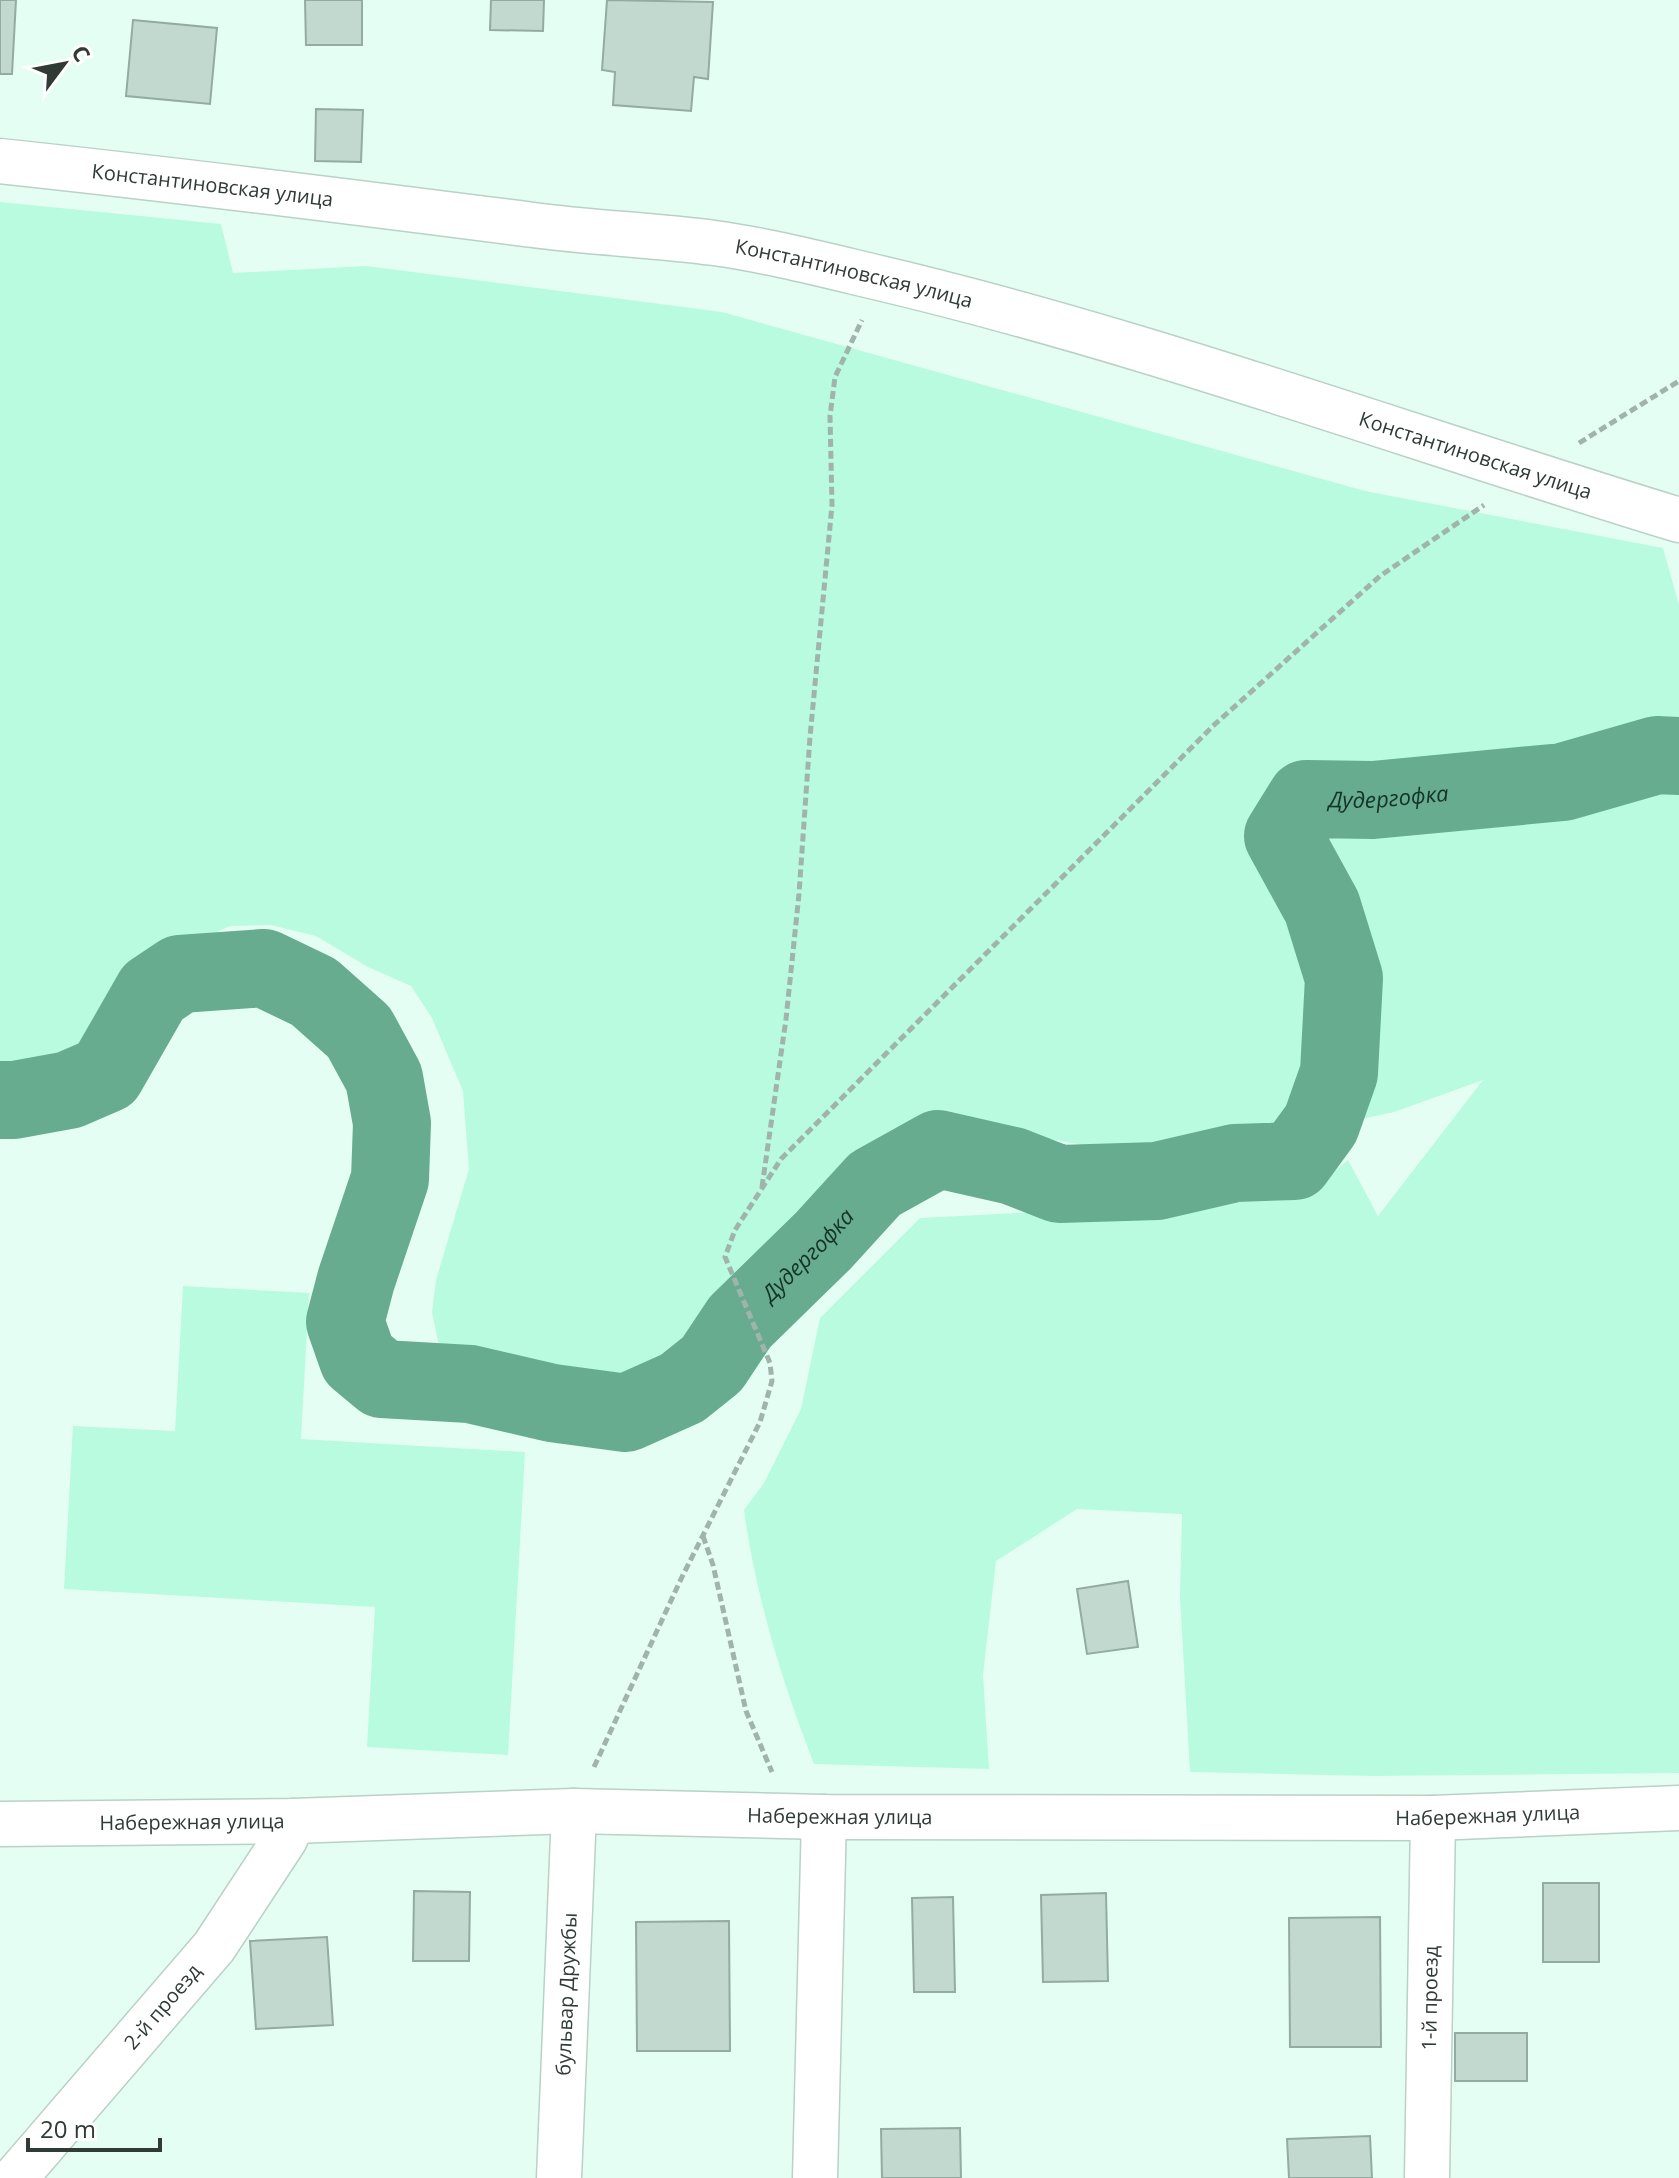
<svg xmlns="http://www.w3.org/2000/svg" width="1679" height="2178" font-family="'Open Sans',sans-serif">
  <rect width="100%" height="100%" fill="#e5fef3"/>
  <!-- green -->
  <g fill="#b8fbde">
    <path d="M0,202L221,224L233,273L366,266L722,312L1365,491L1663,548L1679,605V1773L1373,1776L1190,1772L1180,1597L1182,1514L1077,1509L996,1561L983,1675L989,1769L814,1764C782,1681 756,1598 744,1510L764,1483L801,1409L820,1318L920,1218L1059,1211L1106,1205H1195L1257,1194L1305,1196L1348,1160L1378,1216L1483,1080L1394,1112L1286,1135L1210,1136L1111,1159L1078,1144L1021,1134L970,1120H942L911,1132L848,1182L798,1238L727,1300L672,1370L639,1384L587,1380L520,1359L465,1348L439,1346L432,1312L436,1280L469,1169L465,1118L463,1091L432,1018L411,986L368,967L316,936L271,925L230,926L140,968L95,1038L73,1060L9,1075L0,1073Z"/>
    <path d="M183,1286L309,1293L301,1439L525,1452L508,1755L367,1747L375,1607L64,1589L73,1426L175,1431Z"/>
  </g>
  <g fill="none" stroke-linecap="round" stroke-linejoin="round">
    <!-- river -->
    <path stroke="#68ac90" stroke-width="78" id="s1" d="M0,1100H14L69,1090L106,1074L153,992L180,974L264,968L314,992L359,1032L384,1078L392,1123L390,1179L356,1280L345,1322L358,1359L382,1379L470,1384L552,1403L626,1413L682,1388L712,1364L740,1322L823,1241L875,1184L938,1149L1013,1166L1059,1184L1157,1181L1235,1163L1294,1161L1321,1124L1339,1073L1344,978L1322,907L1283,836L1306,799L1373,800L1563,782L1657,755L1679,756"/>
  </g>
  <!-- building -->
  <g fill="#c1d9ce" stroke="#93aba0" stroke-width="2">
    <path d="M0,0H16L12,74H0Z"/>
    <path d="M305,0H362V45H306Z"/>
    <path d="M491,0H544L543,31L490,30Z"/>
    <path d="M607,0L713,2L708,79L694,77L691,111L613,105L615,72L602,70Z"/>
    <path d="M133,20L217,28L210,104L126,96Z"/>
    <path d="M316,109L363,110L361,162L315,161Z"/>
    <path d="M1128,1581L1138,1647L1087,1654L1077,1589Z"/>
    <rect x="1543" y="1883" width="56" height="79"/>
    <path d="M414,1891L470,1892L469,1961H413Z"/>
    <path d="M1106,1893L1108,1981L1043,1982L1041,1895Z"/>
    <path d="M953,1897L955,1992H914L912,1898Z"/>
    <path d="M1380,1917L1381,2047H1290L1289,1918Z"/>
    <path d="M729,1921L730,2051H637L636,1922Z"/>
    <path d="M327,1937L333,2025L256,2029L250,1941Z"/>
    <rect x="1455" y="2033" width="72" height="48"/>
    <path d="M960,2128L961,2178H882L881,2129Z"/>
    <path d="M1370,2136L1372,2178H1289L1287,2139Z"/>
  </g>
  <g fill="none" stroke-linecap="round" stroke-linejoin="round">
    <!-- minor casing -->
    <g stroke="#b9d1c6" stroke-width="47">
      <g id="minor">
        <path id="s2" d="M0,161C178,180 355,202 533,225C593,233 654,235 714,243C765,250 817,263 867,275C1142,339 1409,438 1679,520"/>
        <path id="s3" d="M0,1824L293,1821L574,1811L824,1817L1433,1818L1679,1808"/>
        <path id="s4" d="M15,2178L214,1947L285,1839L293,1821"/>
        <path id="s5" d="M559,2178L574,1811"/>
        <path d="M815,2178L824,1817"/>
        <path id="s6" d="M1427,2178L1433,1818"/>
      </g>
    </g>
    <!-- path -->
    <g stroke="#a1b4ab" stroke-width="5" stroke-dasharray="8 4" stroke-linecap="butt">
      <path d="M1579,443L1679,381"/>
      <path d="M762,1187L786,1019L799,894L810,737L832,505L830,416L835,377L862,320"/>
      <path d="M703,1536L713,1565L746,1711L772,1772"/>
      <path d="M594,1767L681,1579L760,1422L772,1381L770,1363L725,1257L735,1230L781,1159L1213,726L1380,576L1484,505"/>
    </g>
    <!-- minor -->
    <use href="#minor" stroke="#fff" stroke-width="44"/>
  </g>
  <g text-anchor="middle" stroke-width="8" stroke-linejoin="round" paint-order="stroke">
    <!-- street labels -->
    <g font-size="20" fill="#313b36" stroke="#fff">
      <text dy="7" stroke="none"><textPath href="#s2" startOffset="214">Константиновская улица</textPath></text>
      <text dy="7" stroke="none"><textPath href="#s2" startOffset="862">Константиновская улица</textPath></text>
      <text dy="7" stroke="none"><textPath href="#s2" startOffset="1510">Константиновская улица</textPath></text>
      <text dy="7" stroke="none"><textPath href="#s3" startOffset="1488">Набережная улица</textPath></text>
      <text dy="7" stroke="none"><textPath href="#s3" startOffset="840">Набережная улица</textPath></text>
      <text dy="7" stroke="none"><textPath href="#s3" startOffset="192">Набережная улица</textPath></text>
      <text dy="7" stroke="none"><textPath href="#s5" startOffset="184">бульвар Дружбы</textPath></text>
      <text dy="7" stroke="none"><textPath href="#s6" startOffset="180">1-й проезд</textPath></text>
      <text dy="7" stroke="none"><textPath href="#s4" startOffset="226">2-й проезд</textPath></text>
    </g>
    <!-- water labels -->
    <g font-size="22" font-style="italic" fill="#133427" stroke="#fff">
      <text dy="8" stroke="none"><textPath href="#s1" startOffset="2314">Дудергофка</textPath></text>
      <text dy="8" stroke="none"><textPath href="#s1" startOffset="1304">Дудергофка</textPath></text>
    </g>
  </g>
  <!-- north arrow -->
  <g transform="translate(64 64) rotate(58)" stroke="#ffffff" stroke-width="6" paint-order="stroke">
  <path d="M0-6L14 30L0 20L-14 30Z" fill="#313b36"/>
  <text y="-12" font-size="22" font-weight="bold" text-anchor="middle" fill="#313b36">С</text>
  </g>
  <!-- scale -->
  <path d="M28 2138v12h132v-12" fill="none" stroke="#313b36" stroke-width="4"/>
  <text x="40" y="2138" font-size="24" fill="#313b36" stroke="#ffffff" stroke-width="6" paint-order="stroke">20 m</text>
</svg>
